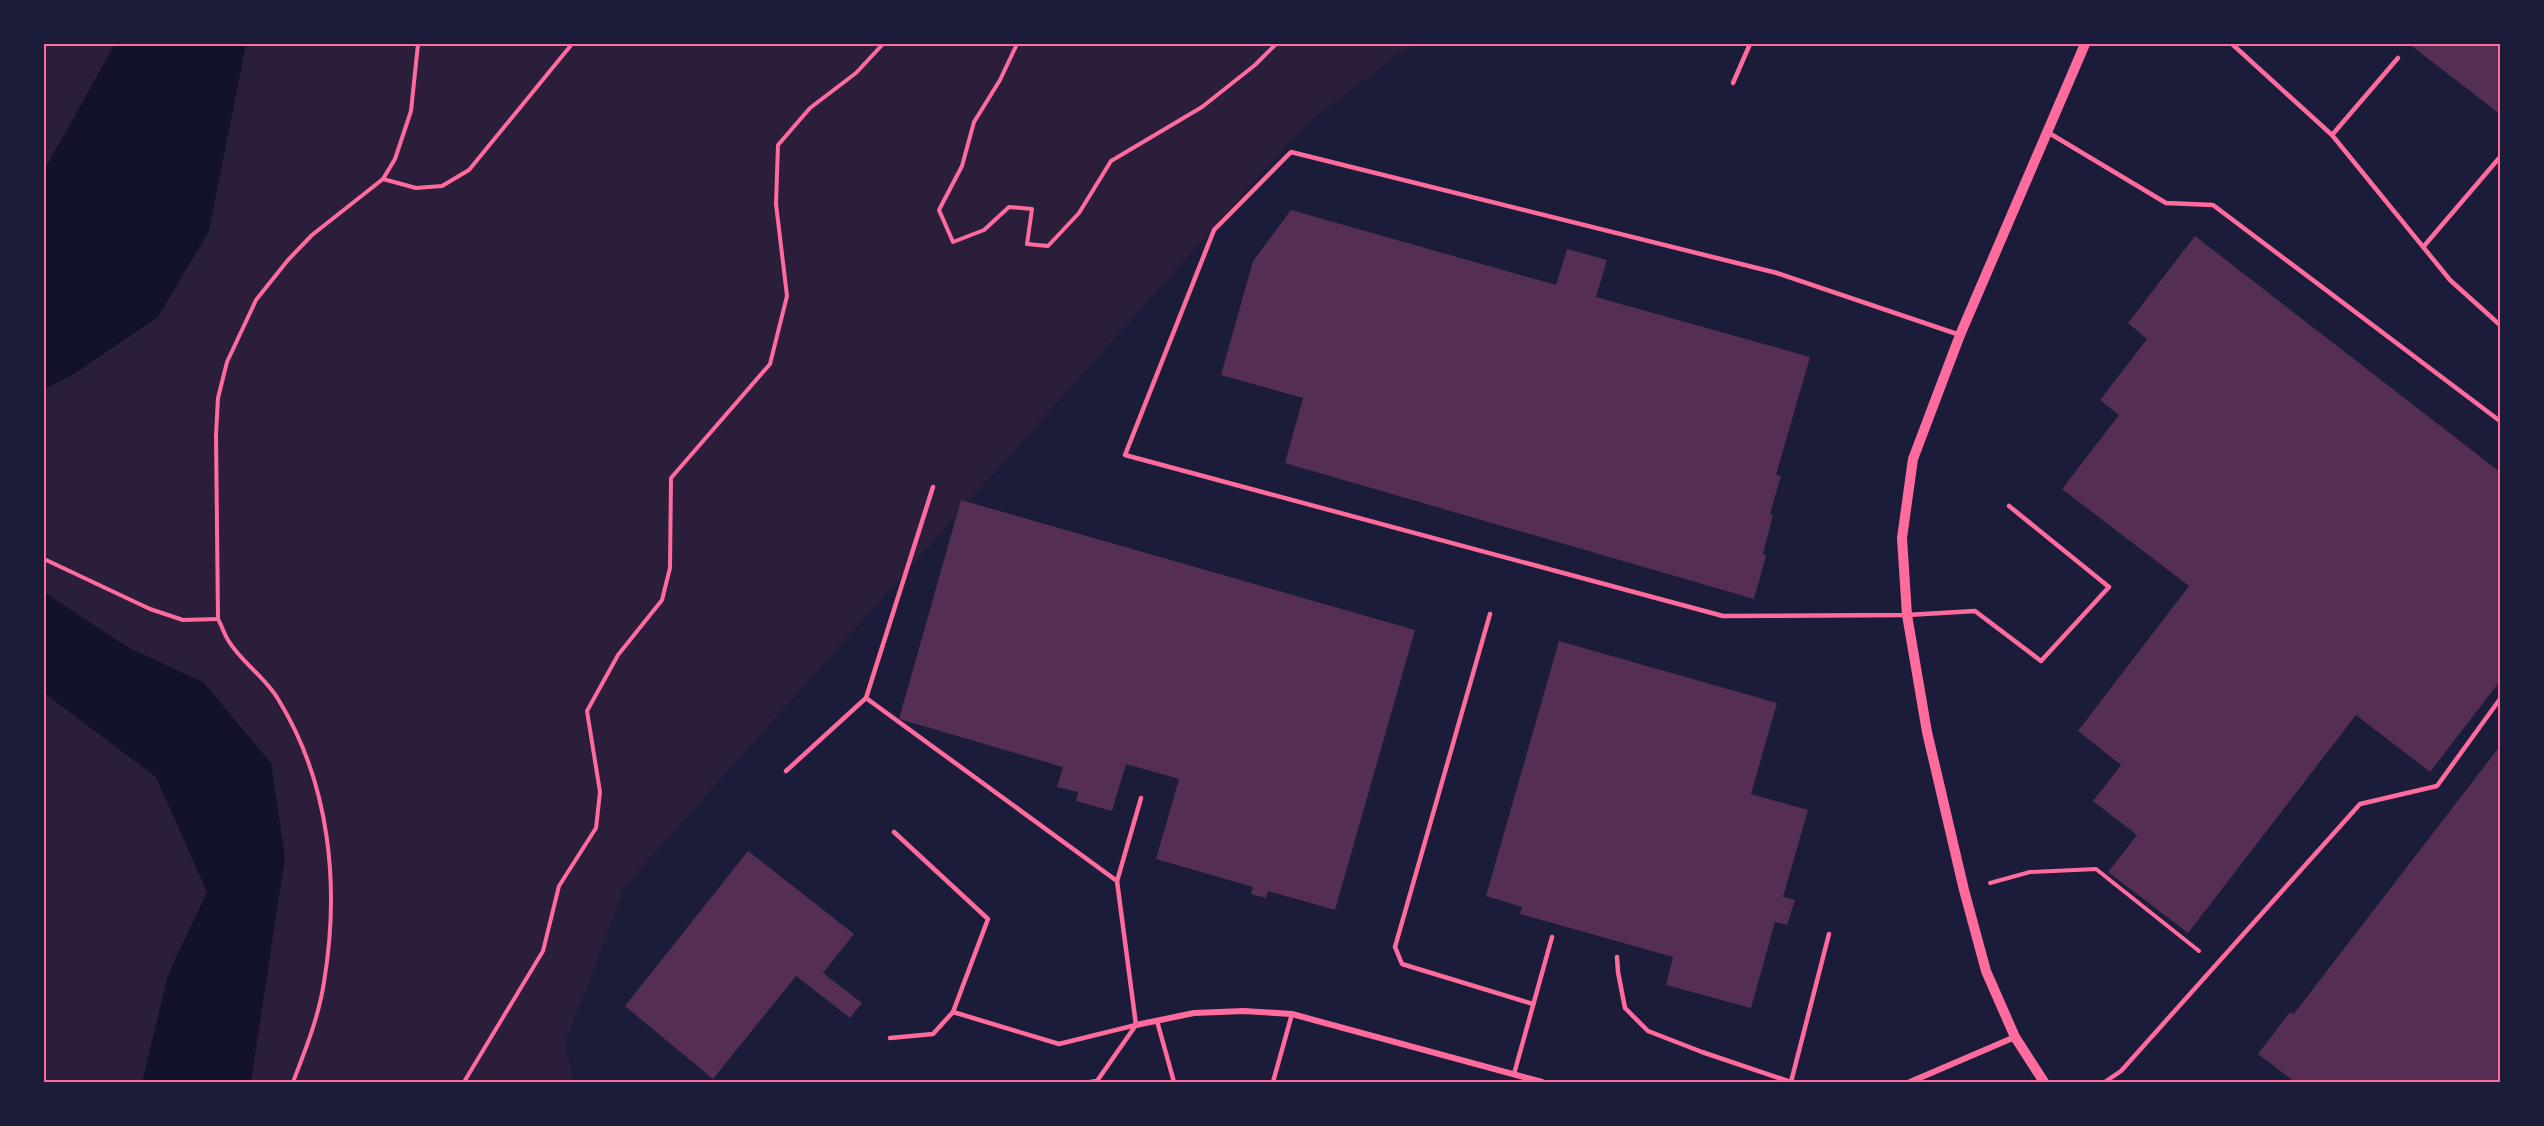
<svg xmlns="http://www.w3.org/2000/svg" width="2544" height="1126" font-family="'PT Sans Narrow',sans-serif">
  <rect width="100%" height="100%" fill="#1b1b3a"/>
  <!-- green -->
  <path fill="#2a1e3b" d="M44,44H1413L1306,124L619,893L622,896L565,1043L574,1082H44Z"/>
  <!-- water -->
  <g fill="#12122b">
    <path d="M115,44H246L209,231L158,317L71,376L44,389V170Z"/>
    <path d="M44,592L129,648L203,682L271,763L285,857L251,1082H142L168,975L207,892L156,777L44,693Z"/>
  </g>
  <!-- building -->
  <g fill="#542f53">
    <path d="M2409,44H2500V114Z"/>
    <path d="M1291,210L1556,285L1567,249L1607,260L1596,297L1810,357L1776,475L1781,476L1770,514L1773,515L1763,554L1766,556L1754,599L1285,463L1303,398L1221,375L1253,261Z"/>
    <path d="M2195,236L2500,472V681L2430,772L2356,715L2188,933L2108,872L2137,835L2093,801L2121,765L2078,731L2189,586L2062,489L2119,415L2100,400L2147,339L2128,323Z"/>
    <path d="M961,500L1415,630L1335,910L1268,891L1266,898L1251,894L1253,887L1156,859L1179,779L1126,764L1112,811L1076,801L1078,792L1057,787L1063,767L899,719Z"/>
    <path d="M1559,641L1777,703L1751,794L1808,810L1783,897L1795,900L1787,925L1775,922L1751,1008L1666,985L1673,957L1520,914L1522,907L1486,896Z"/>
    <path d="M2500,746V1082H2295L2258,1054L2290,1012L2293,1014L2296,1011Z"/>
    <path d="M748,851L854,934L823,973L862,1003L850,1018L796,976L713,1079L625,1006Z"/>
  </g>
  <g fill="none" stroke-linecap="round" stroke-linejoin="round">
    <!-- path -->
    <g stroke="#ff6b9d" stroke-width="4">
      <path d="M1017,44L1000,80L974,122L962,166L939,210L953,242L984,230L1009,207L1032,209L1027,244L1048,246L1079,213L1111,161L1202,107L1255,65L1276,44"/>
      <path d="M383,179L416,188L442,186L469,170L572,44"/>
      <path d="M44,559L150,609L183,620L218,619"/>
      <path d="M1990,883L2030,872L2096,869L2199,951"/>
      <path d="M293,1082C305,1051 319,1016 324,982C340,886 330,783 278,699C265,677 241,662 228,640C224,634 222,626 218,619L216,435L218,398L227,362L256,300L288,260L312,235L383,179L395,159L411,111L418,44"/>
      <path d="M464,1082L543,951L559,886L596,828L600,792L587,711L618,655L662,600L670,568L671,478L770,364L787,296L776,204L778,145L810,108L856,73L883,44"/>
    </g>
    <!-- service -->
    <g stroke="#ff6b9d" stroke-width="4.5">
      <path d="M2232,44L2332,135L2450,280L2500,325"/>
      <path d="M1733,83L1750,44"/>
      <path d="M2049,133L2166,203L2213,205L2500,421"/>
      <path d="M2332,135L2398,58"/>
      <path d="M2424,246L2500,157"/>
      <path d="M1960,335L1777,273L1291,152L1214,230L1125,455L1723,616L1907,615L1975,611L2041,661L2109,587L2009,506"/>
      <path d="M1490,614L1395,947L1402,964L1533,1004"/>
      <path d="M866,698L933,487"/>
      <path d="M786,771L866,698L1117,881"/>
      <path d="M894,832L988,919L953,1012L1059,1044L1136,1025"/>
      <path d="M1617,957L1618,972L1625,1008L1648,1031L1702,1052L1791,1082"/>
      <path d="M1157,1021L1174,1082"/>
      <path d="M890,1038L933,1034L953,1012"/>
      <path d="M1514,1074L1552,937"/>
      <path d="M1090,1082L1097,1081L1136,1025L1117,881L1141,798"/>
      <path d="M1273,1082L1292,1014"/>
      <path d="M1791,1082L1829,934"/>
      <path d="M2105,1082L2121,1071L2360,804L2437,786L2500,699"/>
    </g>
    <!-- minor -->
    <g stroke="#ff6b9d" stroke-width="6">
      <path d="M1136,1025L1194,1013L1244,1011L1292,1014L1542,1082"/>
      <path d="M1910,1082L2015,1037"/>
    </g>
    <!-- tertiary -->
    <path stroke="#ff6b9d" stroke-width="10" d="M2044,1082L2015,1037L1986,971L1964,890L1927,732L1907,615L1902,538L1913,459L1960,335L2085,44"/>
  </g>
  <!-- border -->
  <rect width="2544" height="1126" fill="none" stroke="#1b1b3a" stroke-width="90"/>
  <rect x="45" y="45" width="2454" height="1036" fill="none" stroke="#ff6b9d" stroke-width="2"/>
</svg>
